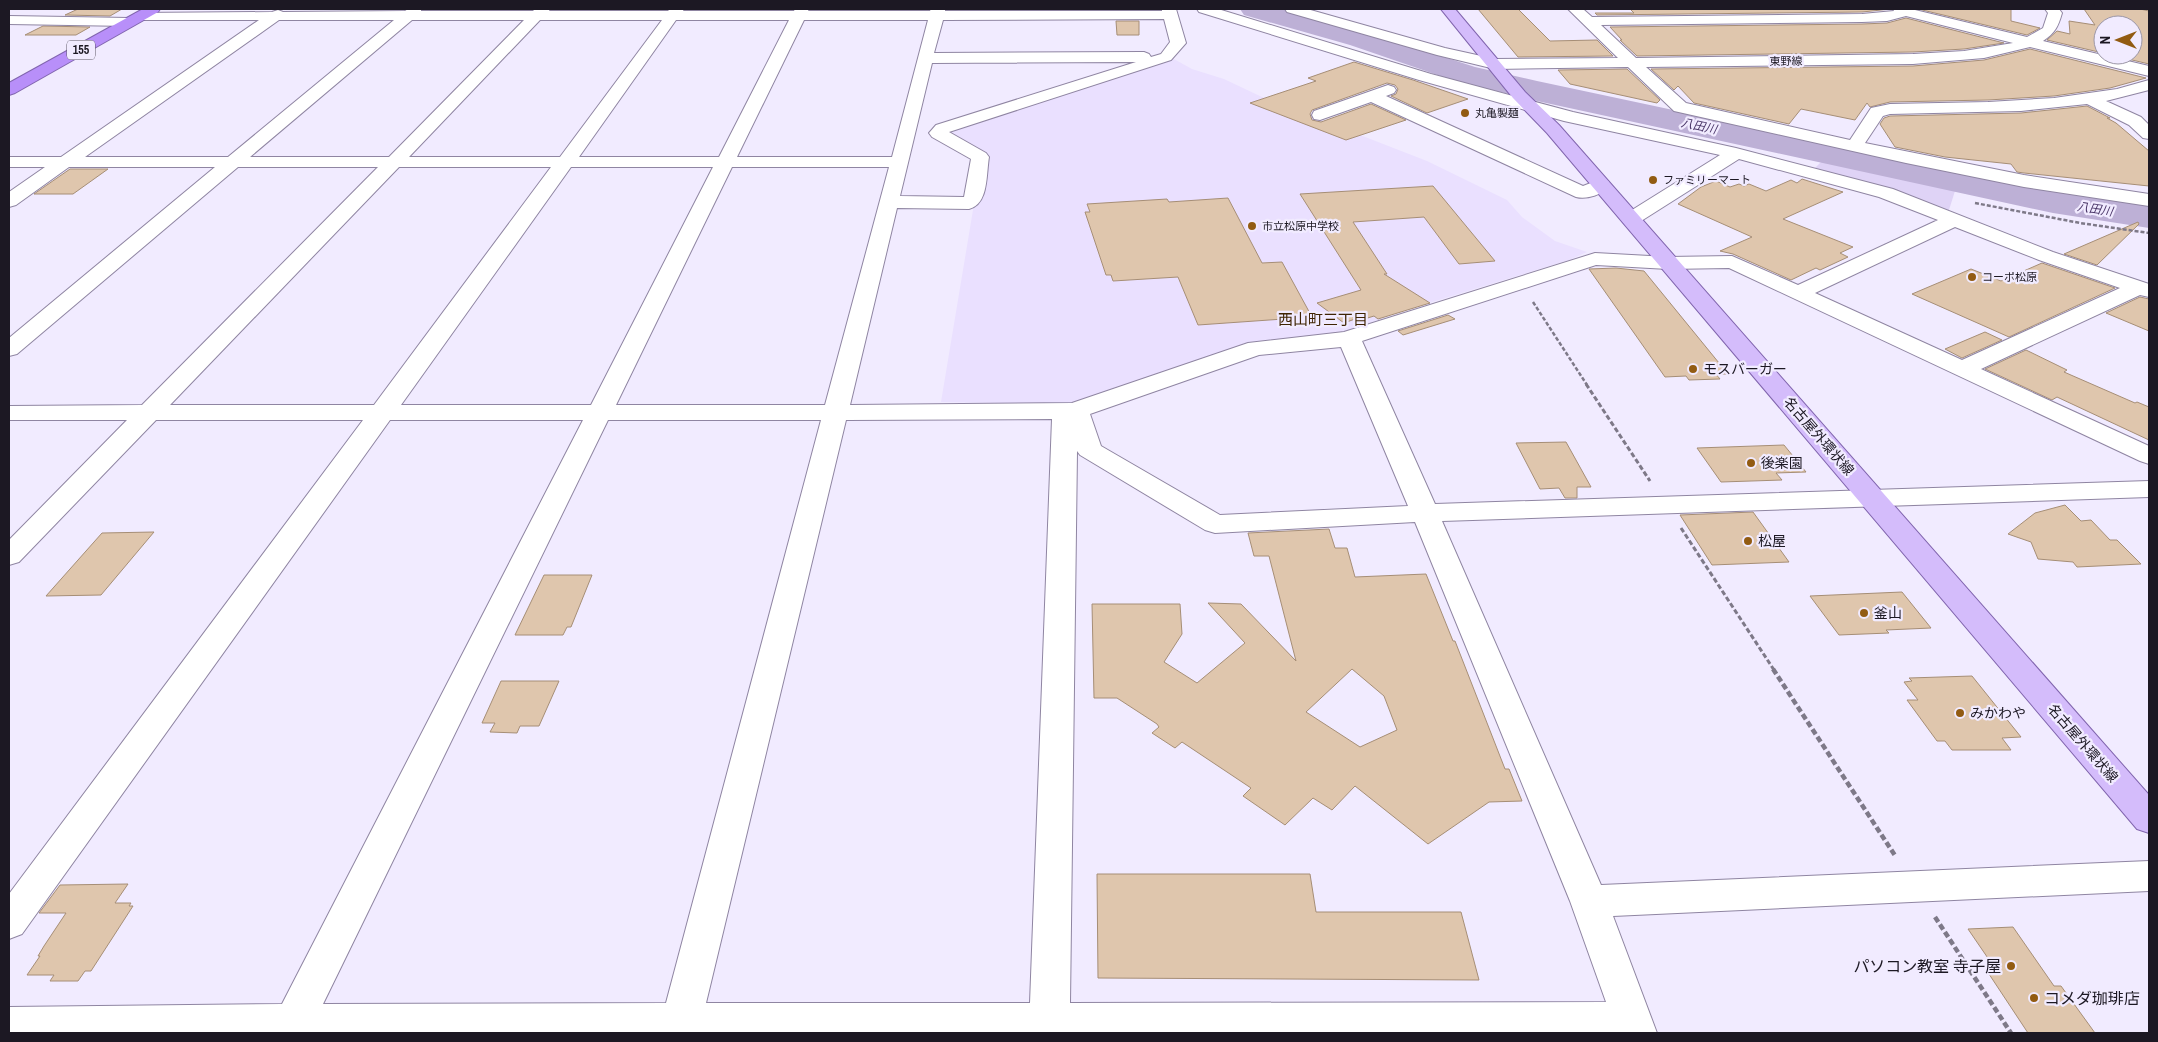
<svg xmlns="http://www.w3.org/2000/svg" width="2158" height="1042" font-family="'Archivo Narrow','Noto Sans JP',sans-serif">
  <rect width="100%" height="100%" fill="#f1ebff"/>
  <!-- built -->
  <path fill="#eae0ff" d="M1172,58L1192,69L1224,79L1262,97L1427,161L1507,200L1522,217L1555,241L1587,252L1569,260L1403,311L1329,337L1269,341L1070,404L941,402L982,156L940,133Z"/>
  <!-- green -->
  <path fill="#dfd3f6" d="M1837,146L1961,172L1948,213L1814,169Z"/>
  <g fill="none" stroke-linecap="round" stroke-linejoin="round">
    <!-- river -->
    <path fill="#bdb0d6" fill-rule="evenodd" d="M1240,9H1284L1370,33L1475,67L1537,81L2053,191L2149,205V228L2053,213L1537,101L1455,81L1350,45L1244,15Z"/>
  </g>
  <!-- building -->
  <g fill="#dfc6ad" stroke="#a68e76" fill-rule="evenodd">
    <path d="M78,9H122L110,16L65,15Z"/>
    <path d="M1478,9H1518L1550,41L1597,40L1613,56L1518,57Z"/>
    <path d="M1630,9H1891L1862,12L1597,15L1595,13H1634Z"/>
    <path d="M1918,9H2011V21L2040,28L2027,35Z"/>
    <path d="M2084,9H2140L2149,11V64L2111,55H2133V25H2103V53L2047,40L2057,31L2070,34L2069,21L2095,25Z"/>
    <path d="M1906,18L2004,43L1964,49L1913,52L1637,56L1620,40H1622L1610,27L1862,24L1887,23Z"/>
    <path d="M1116,21H1139V35H1117Z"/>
    <path d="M43,26L90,27L76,35H25Z"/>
    <path d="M2030,49L2146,78L2110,88L2054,96L1988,100L1890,102L1870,107L1867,103L1855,120L1801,109L1789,124L1694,103L1678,86L1674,90L1651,69L1913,66L1984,60Z"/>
    <path d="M1354,62L1413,80L1468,99L1427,113L1391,96L1396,94L1398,89L1395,85L1387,83L1312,110L1310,114L1312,120L1321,122L1371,104L1406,120L1346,140L1250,103L1316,81L1308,78Z"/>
    <path d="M1627,69L1660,100L1657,103L1570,84L1558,70Z"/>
    <path d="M2087,106L2110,118H2107L2116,123L2149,151V186L2024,173L2017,172L2011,164L1945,157L1895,147L1880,124L1884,118L1890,116L2021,113Z"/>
    <path d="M70,169H108L73,194H34Z"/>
    <path d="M1802,179L1843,192L1783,219L1853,247L1840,253L1848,257L1820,270L1816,268L1791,280L1733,254L1720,251L1752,237L1678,204L1701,187L1716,181L1730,187L1739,184L1744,186L1749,184L1766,191L1791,180L1797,183Z"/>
    <path d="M1433,186L1495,261L1459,264L1424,217L1353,222L1387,274H1384L1430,303L1378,319L1374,316L1358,321L1355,319L1344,323L1317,303L1361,290L1300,194Z"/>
    <path d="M1228,198L1262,263L1282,262L1312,317L1198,325L1178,277L1113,281L1111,275H1106L1085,212H1090L1087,204L1167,199L1169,202Z"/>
    <path d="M2138,222L2139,224L2097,265L2064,254Z"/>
    <path d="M2042,263L2115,288L2009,337L1912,294L1971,269L2001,281Z"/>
    <path d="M1616,268L1644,271L1728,374H1716L1720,379L1689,380L1686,376L1665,377L1589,269Z"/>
    <path d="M2140,297L2149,299V331L2106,313Z"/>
    <path d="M1448,315L1455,319L1403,335L1398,331Z"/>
    <path d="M1985,332L2002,340L1962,358L1945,349Z"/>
    <path d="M2026,350L2067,370L2064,372L2135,403L2137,402L2149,407V440L2057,397L2052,400L1985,369Z"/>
    <path d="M1566,442L1591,487H1577V498H1565L1559,488L1540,489L1516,443Z"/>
    <path d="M1784,445L1806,472L1776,473L1782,480L1721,482L1697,448Z"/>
    <path d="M2065,505L2081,521L2091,520L2110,540H2117L2141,564L2077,567L2073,562L2038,559L2031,542L2008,534L2035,513Z"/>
    <path d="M1753,512L1789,562L1712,565L1680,515Z"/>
    <path d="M1329,529L1335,548H1347L1355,577L1426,574L1453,641H1455L1505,769H1509L1522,801L1489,802L1428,844L1355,786L1332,810L1313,798L1285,825L1243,796L1251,788L1182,742L1175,748L1152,733L1159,727L1157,724L1117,698H1094L1092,604H1180L1182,634L1164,662L1197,683L1245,643L1208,603L1241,604L1296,661L1269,556H1254L1248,533ZM1352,669L1384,696L1397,730L1360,747L1306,712Z"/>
    <path d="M154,532L101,595L46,596L102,533Z"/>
    <path d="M544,575H592L571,627H567L563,635H515Z"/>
    <path d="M1902,592L1931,628L1886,630L1889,633L1839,635L1810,596Z"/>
    <path d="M1972,676L2021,737L2002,738L2011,750H1952L1945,741H1937L1907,700H1918L1904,682L1912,681L1909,678Z"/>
    <path d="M501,681H559L539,726H520L517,733L490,732L495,723H482Z"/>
    <path d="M1097,874H1310L1316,912H1461L1479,980L1098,978Z"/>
    <path d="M128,884L115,903H131L129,906H133L91,971H85L78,981H50L54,975H27L40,956H38L44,946L66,913H39L60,885Z"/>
    <path d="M2013,927L2054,986H2061L2095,1033H2028L1985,968L1994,967L1968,929Z"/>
  </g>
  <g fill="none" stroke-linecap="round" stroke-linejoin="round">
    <!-- minor casing -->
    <g stroke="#8f85a2" stroke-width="2">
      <g id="minor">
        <path d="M408,9H421V11H533L535,9H550L549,11H668L670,9H684L683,11H794L795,9H809L808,11H930L931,9H945V11H1162V9H1176L1186,43L1171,60L949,132L986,153L989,157C986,174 989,204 969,209L897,208L850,405L1072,403L1248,343L1344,332L1595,253L1668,257L1732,256L1798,285L1938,220L1879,197L1739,159L1638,223L1631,225L1624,223L1621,219L1624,215L1720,155L1564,121L1419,80L1199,12L1197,9H1218L1431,74L1573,112L1736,148L1893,189L2053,252L2149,284V297L2140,295L1981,369L2149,446V464L2140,461L1729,268L1668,269L1596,265L1362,341L1435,504L2149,481V497L1442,521L1601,885L2149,861V891L1613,916L1657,1033H9V1007L282,1004L583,420H390L22,934L9,939V894L363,420H156L19,562L9,565V540L127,420H9V406L142,405L378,167H238L17,354L9,356V338L215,167H69L16,205L9,207V192L45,167H9V157H61L259,20H141L136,19L134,16L136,13L272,12L278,10L283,12L405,11ZM1164,19L1170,42L1161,54L1151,57L1149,54L1144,52L934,53L943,20ZM279,20H394L228,157H85ZM412,20H524L389,157H250ZM540,20H662L560,157H409ZM676,20H789L719,157H579ZM804,20H928L892,157H737ZM1136,62L936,125L929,133L932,137L971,159L964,197L900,196L932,63ZM399,167H551L374,405H170ZM571,167H713L591,405H401ZM732,167H889L825,405H616ZM1955,227L2039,260L2120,288L1962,360L1815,293ZM1341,347L1408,506L1220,515L1101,446L1090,414L1259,355ZM1052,419L1030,1003H706L846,420ZM608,420H821L666,1003L323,1004ZM1077,451L1080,455L1205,530L1215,533L1415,522L1570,901L1606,1002L1070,1003Z"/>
        <path d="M1285,9H1307L1445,48L1495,59L1618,58L1568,9H1583L1592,17L1862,14L1894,11L1893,9H1916L1915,10L2027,37L2043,28L2048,13L2045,9H2059L2062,13C2058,27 2055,33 2043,41L2149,66V76L2030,47L1984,58L1913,64L1646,67L1686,103L1850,140L1871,108L1890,104L1988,102L2054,98L2117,89L2149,80V90L2106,101L2141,117L2149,125V139L2143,138L2129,125L2087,104L2021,111L1890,114L1883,116L1865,143L2024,175L2149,194V206L2024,187L1906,163L1674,111L1628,67L1495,69L1437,55L1287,12ZM1906,16L2013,43L1964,51L1913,54L1636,58L1601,25L1862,22L1887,21Z"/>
        <path d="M9,16L129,18L134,19L136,22L134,25L129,26L9,24Z"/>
        <path d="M1388,85L1394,87L1396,90L1394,93L1386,96L1583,186L1601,179L1608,181L1610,185C1604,194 1587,200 1576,197L1371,102L1320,120L1314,119L1312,115L1314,111Z"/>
      </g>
    </g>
    <!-- major casing -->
    <g stroke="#8165ae" stroke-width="2">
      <path id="major" d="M1441,9H1455L1525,92L1559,125L2149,795V833L2137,829L1547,133L1513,98Z"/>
    </g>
    <!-- highway casing -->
    <g stroke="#8165ae" stroke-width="2">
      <path id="highway" d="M143,9H160L158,12L15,93L9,95V83Z"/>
    </g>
    <!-- path-far2 -->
    <g stroke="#7e7988" stroke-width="2.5" stroke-dasharray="4 2" stroke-linecap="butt">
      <path d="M1975,203L2080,223L2149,233"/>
      <path d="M1533,302L1587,385"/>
    </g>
    <!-- path-far1 -->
    <g stroke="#7e7988" stroke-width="3" stroke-dasharray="5 2.5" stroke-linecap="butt">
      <path d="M1586,384L1650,481"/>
      <path d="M1681,528L1774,670"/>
    </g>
    <!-- path -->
    <g stroke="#7e7988" stroke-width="4.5" stroke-dasharray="6 3" stroke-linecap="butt">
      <path d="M1773,669L1896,857"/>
      <path d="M1935,917L2011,1033"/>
    </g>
    <!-- minor -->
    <use href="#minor" fill="#fff" fill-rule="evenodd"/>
    <!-- major -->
    <use href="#major" fill="#d4bcfb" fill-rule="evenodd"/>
    <!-- highway -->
    <use href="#highway" fill="#b88ff9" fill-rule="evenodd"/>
  </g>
  <!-- markers -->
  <g fill="#925b12" stroke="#f1ebff" stroke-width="2">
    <circle cx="1465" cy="113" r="5"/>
    <circle cx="1653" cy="180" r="5"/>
    <circle cx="1252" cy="226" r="5"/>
    <circle cx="1972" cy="277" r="5"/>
    <circle cx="1693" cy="369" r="5"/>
    <circle cx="1751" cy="463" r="5"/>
    <circle cx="1748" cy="541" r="5"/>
    <circle cx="1864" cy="613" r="5"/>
    <circle cx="1960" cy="713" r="5"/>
    <circle cx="2011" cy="966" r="5"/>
    <circle cx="2034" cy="998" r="5"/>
  </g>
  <g text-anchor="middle" stroke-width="4.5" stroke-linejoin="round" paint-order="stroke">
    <!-- far-street labels -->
    <g font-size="11" fill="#1c1823" stroke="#f1ebff">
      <text transform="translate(1786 61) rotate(-1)" y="4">東野線</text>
    </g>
    <!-- far-poi labels -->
    <g font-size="11" fill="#1c1823" stroke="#f1ebff" text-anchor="start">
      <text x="1475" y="117">丸亀製麺</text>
      <text x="1663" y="184">ファミリーマート</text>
      <text x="1262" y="230">市立松原中学校</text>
      <text x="1982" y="281">コーポ松原</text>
    </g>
    <!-- shield labels -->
    <rect fill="#f1ebff" stroke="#5c5765" stroke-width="1" x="67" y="40.5" width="28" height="19" rx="4"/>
    <g font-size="12" font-weight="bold" fill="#1c1823">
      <text x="81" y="54">155</text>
    </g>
    <!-- far-water labels -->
    <g font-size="12" font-style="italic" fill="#4b3769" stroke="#f1ebff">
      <text transform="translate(1699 126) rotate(12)" y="4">八田川</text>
      <text transform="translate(2095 209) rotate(9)" y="4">八田川</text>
    </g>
    <!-- poi labels -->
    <g font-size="14" fill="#1c1823" stroke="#f1ebff" text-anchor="start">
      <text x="1703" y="374">モスバーガー</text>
      <text x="1761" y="468">後楽園</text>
      <text x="1758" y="546">松屋</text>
      <text x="1874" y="618">釜山</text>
      <text x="1970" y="718">みかわや</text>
    </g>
    <!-- street labels -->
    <g font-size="14" fill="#1c1823" stroke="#f1ebff">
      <text transform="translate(1819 436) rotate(49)" y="5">名古屋外環状線</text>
      <text transform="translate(2083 743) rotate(49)" y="5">名古屋外環状線</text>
    </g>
    <!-- neighbourhood labels -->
    <g font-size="15" fill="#3f2403" stroke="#f1ebff">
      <text x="1323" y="325">西山町三丁目</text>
    </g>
    <!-- near-poi labels -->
    <g font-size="16" fill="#1c1823" stroke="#f1ebff" text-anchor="end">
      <text x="2001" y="972">パソコン教室 寺子屋</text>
      <text x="2044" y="1004" text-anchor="start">コメダ珈琲店</text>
    </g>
  </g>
  <!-- border -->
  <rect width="2158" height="1042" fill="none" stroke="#1c1823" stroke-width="20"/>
  <!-- north arrow -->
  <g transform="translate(2118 40) rotate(270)"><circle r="24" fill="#f1ebff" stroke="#9c97a7"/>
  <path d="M0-4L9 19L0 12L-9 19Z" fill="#925b12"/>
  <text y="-8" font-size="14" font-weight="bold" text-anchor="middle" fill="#1c1823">N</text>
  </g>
</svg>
